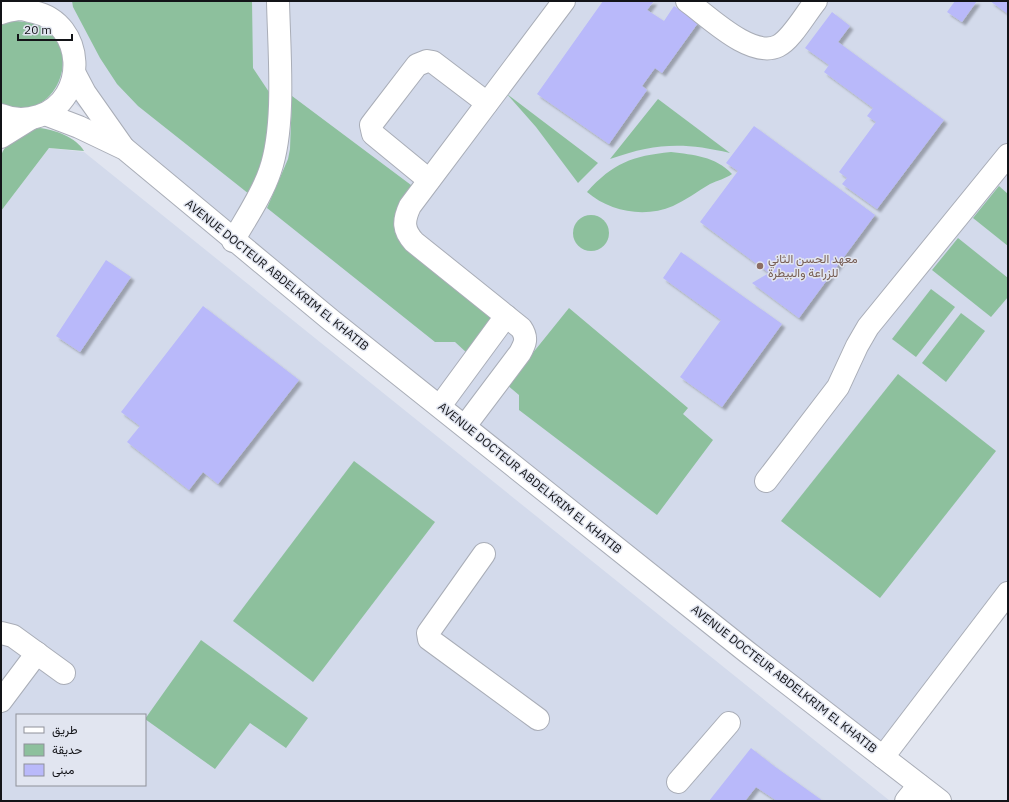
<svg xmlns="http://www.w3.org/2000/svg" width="1009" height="802" font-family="'IBM Plex Sans',Vazirmatn,sans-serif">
  <defs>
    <filter id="shadow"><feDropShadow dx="3.5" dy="3.5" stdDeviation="1" flood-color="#0004"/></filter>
  </defs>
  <rect width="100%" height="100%" fill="#e1e5f0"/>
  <!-- built -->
  <g fill="#d3daeb" fill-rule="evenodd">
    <path d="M1,1H1008V588L883,757L1,44Z"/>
    <path d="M49,148L84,152L890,801H1V211ZM17,715H145V785H17Z"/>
  </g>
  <!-- green -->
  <g fill="#8dc09d">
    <path d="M72,1H252L253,68L271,95L269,159L249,194L138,106L117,84L100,58L73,7Z"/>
    <path d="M14,21C98,23 60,134 1,103V25Z"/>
    <path d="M507,94L598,163L578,183L536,127Z"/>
    <path d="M292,96L415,188L397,212L492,315L491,321L467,353L455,342H435L267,208L288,159L290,149Z"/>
    <path d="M658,99L730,153C684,142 655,143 610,159Z"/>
    <path d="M39,128C54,129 77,138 84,151L49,148L1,211C1,194 0,174 1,157C3,143 26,130 39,128Z"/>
    <path d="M671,152C694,155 715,156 732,174C725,179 718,180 710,184C698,191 686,200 673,206C645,218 610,212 587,192C613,163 632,156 671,152Z"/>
    <path d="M999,186L1008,194V246L973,218Z"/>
    <circle cx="591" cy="233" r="18"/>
    <path d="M958,238L1008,278V297L991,317L932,270Z"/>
    <path d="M931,289L955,307L916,357L892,339Z"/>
    <path d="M569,308L688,408L683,414L713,440L657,515L519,410V395L507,385Z"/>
    <path d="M961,313L985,331L946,382L922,363Z"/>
    <path d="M898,374L996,451L880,598L781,521Z"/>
    <path d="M354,461L435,522L313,682L233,621Z"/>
    <path d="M201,640L308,718L286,748L250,723L215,769L145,719Z"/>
  </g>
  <!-- building -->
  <g fill="#b9b9fa" filter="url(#shadow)">
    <path d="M603,1H654L647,10L664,21L674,6L698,23L662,73L655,68L642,86L647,90L609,144L537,94Z"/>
    <path d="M955,1H977L962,22L947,12Z"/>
    <path d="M990,1H1008V14Z"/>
    <path d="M832,12L850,26L838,42L944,120L877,209L842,184L847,178L839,172L876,122L867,116L873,108L824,72L829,65L805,48Z"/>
    <path d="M754,126L875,215L799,318L752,283L769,273L700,222L738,171L726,163Z"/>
    <path d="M681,252L782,324L722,407L680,377L721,320L663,278Z"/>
    <path d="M106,260L131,277L80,352L56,336Z"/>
    <path d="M203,306L299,380L218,484L203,472L189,490L127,442L140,426L121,412Z"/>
    <path d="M751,748L774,766L823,801H777L756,787L745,801H709Z"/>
  </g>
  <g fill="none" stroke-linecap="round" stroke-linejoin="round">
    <!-- minor casing -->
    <g stroke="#a9adb7" stroke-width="24">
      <g id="minor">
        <path d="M687,1C708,16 751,59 778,46C791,40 806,13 816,1"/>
        <path d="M1,13C7,11 13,10 19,9C24,9 29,11 34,12C85,23 89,99 39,116C27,120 13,120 1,115"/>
        <path d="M75,74L85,93L123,147"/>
        <path d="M45,114L79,127L125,149L332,321L747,652L940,801"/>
        <path d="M1,137L30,119"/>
        <path d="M429,180L373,134L371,125L374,121L417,65L427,61L433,62L487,103"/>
        <path d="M233,241C246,218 262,195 270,171C286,125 279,51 278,1"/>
        <path d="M440,406L506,316"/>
        <path d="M465,426L520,353C525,344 528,338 521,328L414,242C403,230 403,221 410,206L564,1"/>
        <path d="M766,481L838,387L857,346L868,327L1008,155"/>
        <path d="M484,554L428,633L429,639L538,719"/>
        <path d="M1,633L13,636L64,673"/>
        <path d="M1,701L37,653"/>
        <path d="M883,757L1008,593"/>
        <path d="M678,782L729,723"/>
        <path d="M906,801L919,785"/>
      </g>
    </g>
    <!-- minor -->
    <use href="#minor" stroke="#fff" stroke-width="22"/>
  </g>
  <!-- markers -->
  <circle fill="#8d6e63" stroke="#e1e5f0" stroke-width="1.5" cx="760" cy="266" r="4"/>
  <g text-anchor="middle" stroke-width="3" stroke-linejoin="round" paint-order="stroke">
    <!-- education labels -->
    <g font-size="12" fill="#785e54" stroke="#e1e5f0" text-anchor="start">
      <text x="768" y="263">معهد الحسن الثاني<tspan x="768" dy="14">للزراعة والبيطرة</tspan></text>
    </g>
    <!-- street labels -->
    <g font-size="12" fill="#131418" stroke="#e1e5f0">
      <text transform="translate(277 275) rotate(39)" y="4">AVENUE DOCTEUR ABDELKRIM EL KHATIB</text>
      <text transform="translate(530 478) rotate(39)" y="4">AVENUE DOCTEUR ABDELKRIM EL KHATIB</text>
      <text transform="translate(784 679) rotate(38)" y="4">AVENUE DOCTEUR ABDELKRIM EL KHATIB</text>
    </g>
  </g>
  <!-- border -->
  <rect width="1009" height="802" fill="none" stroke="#131418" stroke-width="4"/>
  <!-- legend -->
  <rect x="16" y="714" width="130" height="72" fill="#e1e5f0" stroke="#8f919a"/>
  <rect x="24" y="727" width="20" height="6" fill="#ffffff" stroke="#8f919a"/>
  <text x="52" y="734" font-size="12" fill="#131418">طريق</text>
  <rect x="24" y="744" width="20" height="12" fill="#8dc09d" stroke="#8f919a"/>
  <text x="52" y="754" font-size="12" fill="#131418">حديقة</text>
  <rect x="24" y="764" width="20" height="12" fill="#b9b9fa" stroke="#8f919a"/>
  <text x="52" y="774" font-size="12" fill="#131418">مبنى</text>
  <!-- scale -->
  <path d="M18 34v6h54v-6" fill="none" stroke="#131418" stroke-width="2"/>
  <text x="24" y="34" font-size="12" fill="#131418" stroke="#e1e5f0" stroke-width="3" paint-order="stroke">20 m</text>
</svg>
